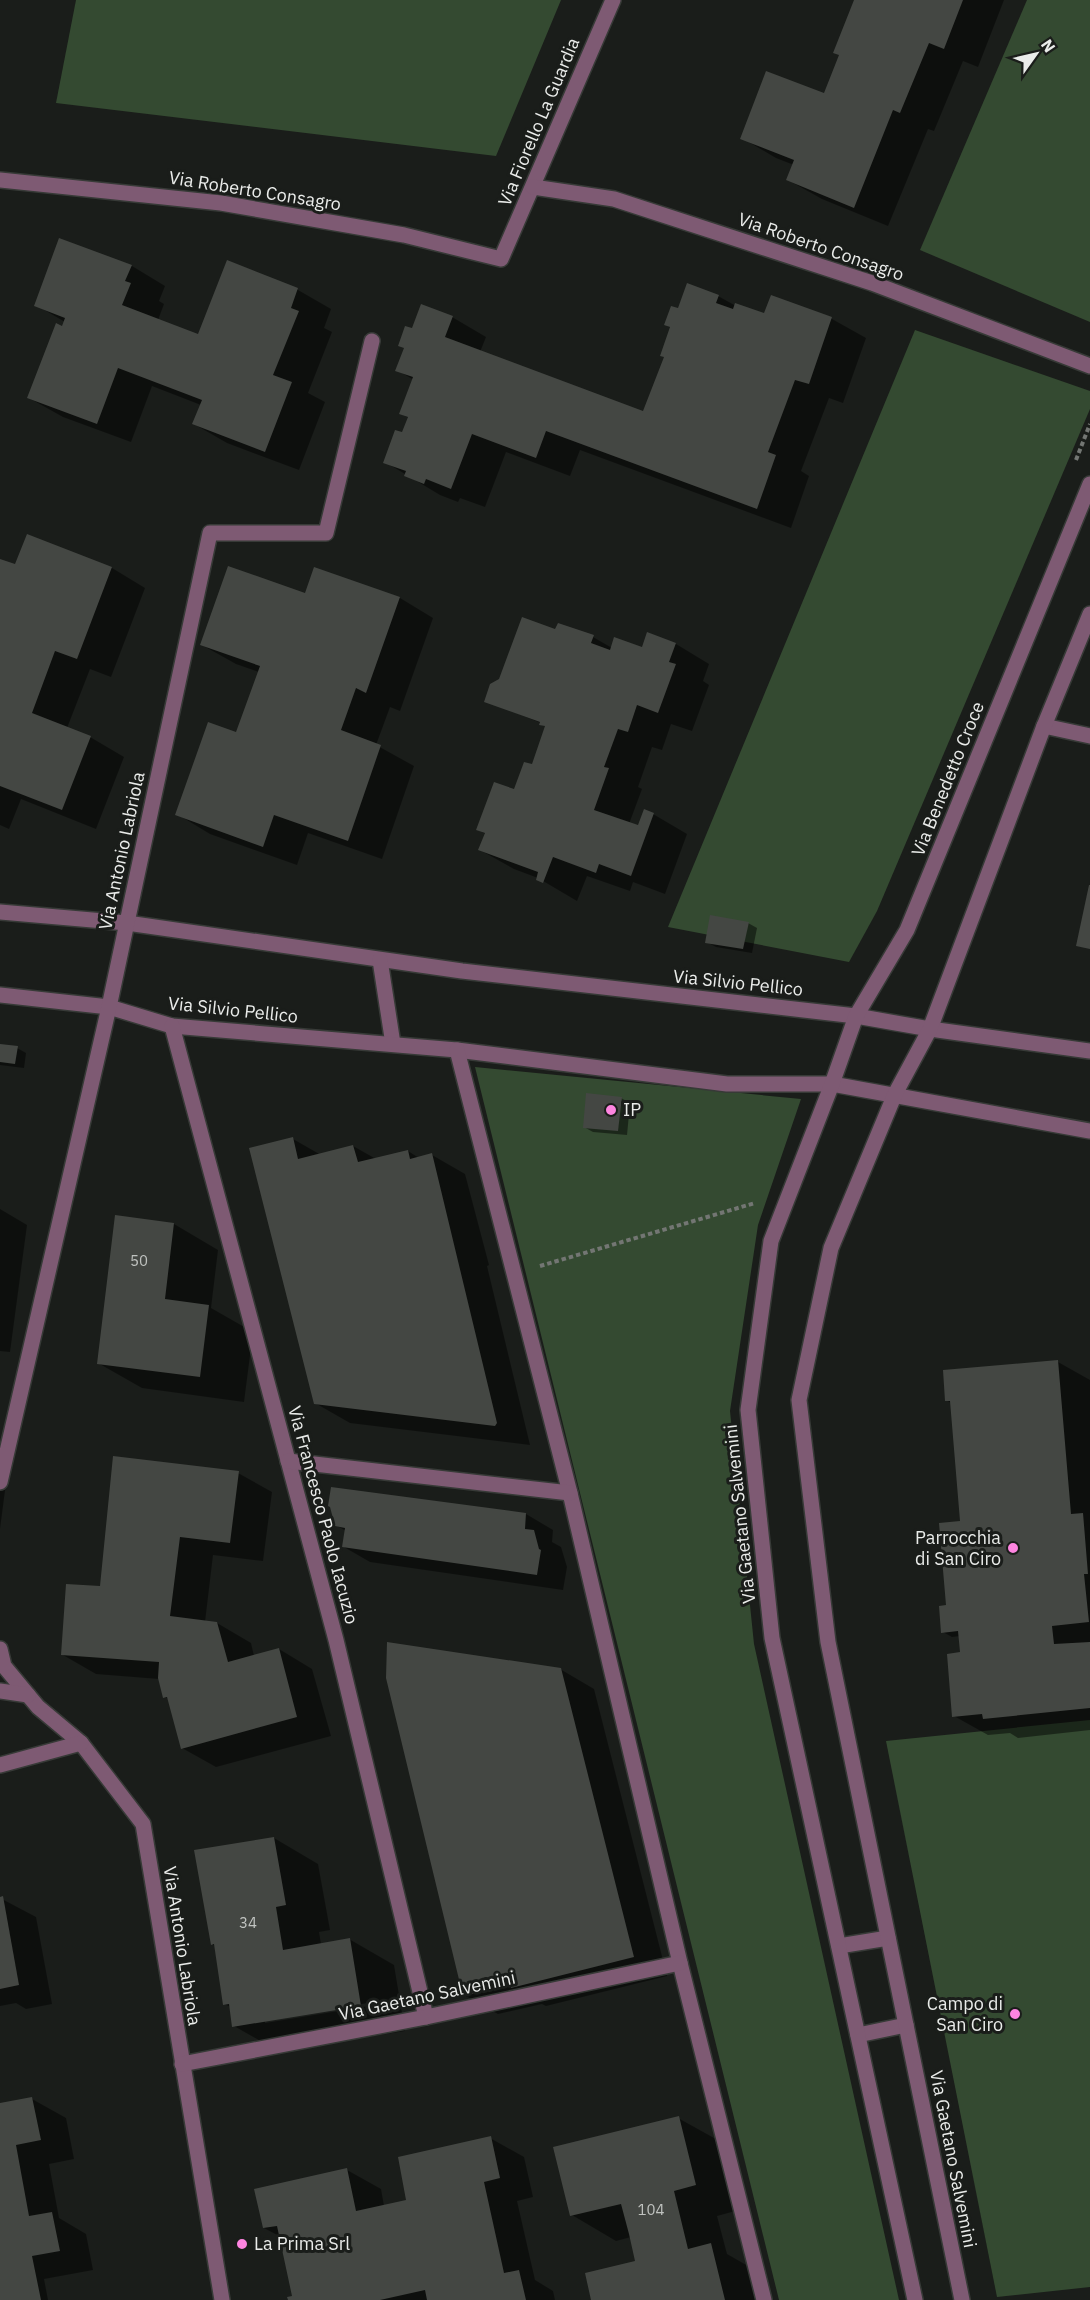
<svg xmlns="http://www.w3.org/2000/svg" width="1090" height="2300" font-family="'IBM Plex Sans',sans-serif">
  <rect width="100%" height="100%" fill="#1a1d1a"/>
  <!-- green -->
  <g fill="#344a31">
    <path d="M76,0H561L496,156L56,103Z"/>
    <path d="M1027,0H1090V322L920,250Z"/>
    <path d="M915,330L1090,391V409L877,911L849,962L668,927Z"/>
    <path d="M475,1067L801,1099L758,1225L730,1411L754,1644L899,2300H779Z"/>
    <path d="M1090,1720V2287L997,2297L886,1741Z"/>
  </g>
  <!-- shadow -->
  <g fill="#0007" fill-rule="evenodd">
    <path d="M855,0H1004L978,67L963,61L934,131L928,129L888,226L822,199L788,180L794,165L776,158L742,138L825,95L841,56Z"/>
    <path d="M60,240L132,266L165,286L159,301L164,304L158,320L199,336L227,262L298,290L331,309L324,328L332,332L308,393L325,402L299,470L227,443L194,424L201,405L152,386L131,442L63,417L29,398L65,322L36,305Z"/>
    <path d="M718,296L736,306L765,315L772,297L832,319L866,338L843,403L829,398L801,471L809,476L791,528L580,450L570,476L506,452L485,507L460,498L458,502L440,495L385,462L403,434L409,418L401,414L414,380L397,370L412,330L452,317L486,337L480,352L644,413L665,358L671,328L666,325L679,310Z"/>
    <path d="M28,536L112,568L145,588L111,677L90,669L67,728L90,737L124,757L96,829L21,799L9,829L0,825V560L15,566Z"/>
    <path d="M315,569L400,598L433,618L400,711L390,707L376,745L414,766L382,859L308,833L297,865L210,834L177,814L237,734L259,672L236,664L202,645L306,595Z"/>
    <path d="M556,631L593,637L612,648L643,649L648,634L676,644L709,664L703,681L709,685L692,731L671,724L662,750L652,747L638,787L642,789L629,824L639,827L653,814L687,834L665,894L633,882L630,891L587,876L577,901L538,878L514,869L480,850L486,834L478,830L515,791L532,766L546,727L541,723L486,701L500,680Z"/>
    <path d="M748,923L757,928L752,953L716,947L707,942Z"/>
    <path d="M0,1046L17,1048L26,1053L24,1068L0,1065Z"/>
    <path d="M621,1098L630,1103L627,1135L593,1132L584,1127Z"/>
    <path d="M293,1139L321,1155L353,1146L376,1159L408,1151L419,1158L432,1155L465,1174L489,1265L487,1266L530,1445L350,1423L315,1403Z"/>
    <path d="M0,1209L27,1225L10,1352L0,1351Z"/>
    <path d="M116,1217L174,1224L218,1250L211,1308L253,1332L244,1402L142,1388L98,1363Z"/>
    <path d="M1058,1362L1090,1380V1730L1018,1738L1010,1733L988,1735L954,1716L962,1654L960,1636L952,1637L943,1632L962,1523L951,1403L946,1400Z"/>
    <path d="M0,1446L10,1452L0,1529Z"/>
    <path d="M238,1473L272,1492L263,1561L213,1555L205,1622L217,1623L251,1643L254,1656L279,1649L312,1669L331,1736L216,1767L182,1748L169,1699L164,1697L159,1679L96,1674L63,1655L101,1588Z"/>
    <path d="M332,1489L526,1514L553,1530L552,1542L561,1547L567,1567L563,1590L370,1562L344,1547L346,1531L336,1525Z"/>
    <path d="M560,1669L594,1689L667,1976L546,2006L542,2004L498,2014L464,1995Z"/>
    <path d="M274,1838L318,1864L330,1930L319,1932L321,1944L349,1939L394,1965L405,2031L278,2051L234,2026L231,2007L224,2004L215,1946L212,1944ZM368,2003L369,2006L265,2023V2020Z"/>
    <path d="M0,1898L36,1917L52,2004L26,2009L16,2003L0,2006Z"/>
    <path d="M32,2099L66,2118L74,2159L49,2164L59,2218L86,2234L93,2270L44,2279L48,2300H0V2105Z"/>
    <path d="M678,2118L723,2143L739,2210L717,2216L727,2254L755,2270L762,2300H593L637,2262L631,2237L616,2241L572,2215Z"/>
    <path d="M490,2138L524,2157L533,2197L517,2201L535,2280L553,2291L555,2300H290L294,2297L281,2237L264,2228L347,2170L381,2189L384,2206L408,2201Z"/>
  </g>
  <!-- building -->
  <g fill="#444743">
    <path d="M854,0H963L944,49L929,43L900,113L893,110L854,208L786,180L794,160L740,139L766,71L824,93L839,55L833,53Z"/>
    <path d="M59,238L132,265L125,281L131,283L122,305L198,334L227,260L298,288L291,308L299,311L273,375L292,382L265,452L192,424L202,400L118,368L97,424L27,398L56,323L62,326L65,318L34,306Z"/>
    <path d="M687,283L719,295L716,303L733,309L735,303L764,313L771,295L832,317L809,384L795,380L768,452L776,455L757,509L546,431L536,458L472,434L451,489L426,479L424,484L404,476L406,471L383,463L395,430L402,432L408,417L399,414L413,377L395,371L404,348L398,346L405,326L412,328L421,304L453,316L445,337L643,411L664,357L660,356L670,327L664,325L671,306L678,308Z"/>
    <path d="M27,534L112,567L77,659L55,651L32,713L91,736L62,810L0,786V559L15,564Z"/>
    <path d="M228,566L305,593L314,567L400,597L366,693L356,688L341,730L381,745L348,841L274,815L263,847L175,815L208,722L236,732L260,666L200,645Z"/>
    <path d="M522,617L555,629L558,623L594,635L591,643L610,650L614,637L642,647L647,632L676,643L669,662L676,664L658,713L637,705L628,732L618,729L604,767L609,768L594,810L638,825L644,809L654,813L631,876L599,864L596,873L553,857L543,883L536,880L538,872L478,850L485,833L476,830L494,782L514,789L524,762L532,764L545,726L539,725L540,722L484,702L490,684L499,679Z"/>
    <path d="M1089,885H1090V949L1076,946Z"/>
    <path d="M710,915L749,922L743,949L705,943Z"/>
    <path d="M0,1044L18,1046L15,1064L0,1062Z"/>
    <path d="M586,1093L622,1097L618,1131L583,1128Z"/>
    <path d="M293,1137L298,1159L353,1145L358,1162L408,1150L410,1159L432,1153L497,1423L495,1426L314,1404L249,1148Z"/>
    <path d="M115,1215L174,1223L165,1299L209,1305L200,1377L97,1364Z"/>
    <path d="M1058,1360L1071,1514L1083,1513L1088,1574H1084L1089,1622L1052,1626L1054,1644L1090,1642V1708L983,1719L982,1714L952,1717L947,1654L960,1652L958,1631L941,1633L939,1606L946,1605L939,1523L960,1521L950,1401H945L943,1370Z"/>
    <path d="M113,1456L239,1471L230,1543L180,1537L170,1616L217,1622L228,1662L279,1648L297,1717L181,1749L167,1697L163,1698L158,1678L159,1662L61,1655L66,1584L100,1586Z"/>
    <path d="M331,1487L526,1513L525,1529L534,1530L539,1549L541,1550L537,1575L342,1547L345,1528L335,1526L330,1507L328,1506Z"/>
    <path d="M387,1642L561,1668L634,1957L511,1988L510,1985L463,1996L386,1678Z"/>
    <path d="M274,1837L286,1905L276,1907L283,1950L350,1938L361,2006L232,2027L229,2004L223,2005L214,1944L211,1945L194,1850Z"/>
    <path d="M3,1896L19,1985L0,1989V1897Z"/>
    <path d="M32,2097L41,2140L16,2145L29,2216L52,2212L60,2251L32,2256L41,2300H0V2103Z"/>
    <path d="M679,2116L696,2185L674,2191L688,2249L711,2243L725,2300H591L585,2273L635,2261L629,2234L621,2204L570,2216L553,2147Z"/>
    <path d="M491,2136L500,2178L484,2182L504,2273L519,2270L526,2300H427L425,2290L380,2300H288L287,2297L292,2296L277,2226L263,2228L254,2189L347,2168L356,2211L406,2200L398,2157Z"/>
  </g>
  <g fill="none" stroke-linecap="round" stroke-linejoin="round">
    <!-- minor casing -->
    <g stroke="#373a37" stroke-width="18">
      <g id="minor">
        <path d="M0,180L221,203L404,235L501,259L613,0"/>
        <path d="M533,187L614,199L872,283L1090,366"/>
        <path d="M1044,726L1090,736"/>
        <path d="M0,912L127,923L462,971L856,1016L930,1029L1090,1051"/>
        <path d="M380,960L393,1044"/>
        <path d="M0,995L109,1007L172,1026L457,1050L727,1084H832L1090,1131"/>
        <path d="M172,1026L336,1640L426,2017"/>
        <path d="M457,1050L570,1493L680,1963L764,2300"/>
        <path d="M288,1461L570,1493"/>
        <path d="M0,1482L109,1007L210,533H326L372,341"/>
        <path d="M0,1649L4,1666L28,1695L38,1707L81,1743L143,1824L222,2300"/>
        <path d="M0,1691L28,1695"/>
        <path d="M0,1765L81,1743"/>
        <path d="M839,1946L888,1938"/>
        <path d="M858,2035L906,2025"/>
        <path d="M182,2064L426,2017L680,1963"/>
        <path d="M915,2300L772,1638L748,1410L771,1241L832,1084L856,1016L907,930L1090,484"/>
        <path d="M962,2300L828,1642L799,1400L831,1248L895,1094L930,1029L1044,726L1090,614"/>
      </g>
    </g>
    <!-- path -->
    <g stroke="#737673" stroke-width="4" stroke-dasharray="4.5 3" stroke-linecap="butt">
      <path d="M1076,460L1090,424"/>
      <path d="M540,1266L755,1203"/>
    </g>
    <!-- minor -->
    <use href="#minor" stroke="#7e5a73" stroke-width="15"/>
  </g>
  <!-- markers -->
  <g fill="#fe85e0" stroke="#1a1d1a" stroke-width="2">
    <circle cx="611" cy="1110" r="6"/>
    <circle cx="1013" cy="1548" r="6"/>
    <circle cx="1015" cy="2014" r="6"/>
    <circle cx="242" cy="2244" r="6"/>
  </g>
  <g text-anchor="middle" stroke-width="6" stroke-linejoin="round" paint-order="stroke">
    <!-- number labels -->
    <g font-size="15" fill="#c0c3c0">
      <text x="139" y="1266">50</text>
      <text x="248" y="1928">34</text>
      <text x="651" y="2215">104</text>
    </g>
    <!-- street labels -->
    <g font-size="18" fill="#eaecea" stroke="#1a1d1a">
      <text transform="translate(539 122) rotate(-67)" y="6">Via Fiorello La Guardia</text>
      <text transform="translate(255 191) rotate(9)" y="6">Via Roberto Consagro</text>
      <text transform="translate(821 247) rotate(19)" y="6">Via Roberto Consagro</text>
      <text transform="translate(948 779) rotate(-68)" y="6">Via Benedetto Croce</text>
      <text transform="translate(122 851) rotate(-78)" y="6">Via Antonio Labriola</text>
      <text transform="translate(738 983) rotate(6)" y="6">Via Silvio Pellico</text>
      <text transform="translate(233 1010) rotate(6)" y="6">Via Silvio Pellico</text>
      <text transform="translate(740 1514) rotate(-96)" y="6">Via Gaetano Salvemini</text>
      <text transform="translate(323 1515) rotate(75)" y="6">Via Francesco Paolo Iacuzio</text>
      <text transform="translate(182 1946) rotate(81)" y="6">Via Antonio Labriola</text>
      <text transform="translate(427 1996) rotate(-12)" y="6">Via Gaetano Salvemini</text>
      <text transform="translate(953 2159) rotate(79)" y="6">Via Gaetano Salvemini</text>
    </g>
    <!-- poi labels -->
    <g font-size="18" fill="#eaecea" stroke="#1a1d1a" text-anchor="start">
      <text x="623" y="1116">IP</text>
      <text x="1001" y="1544" text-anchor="end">Parrocchia<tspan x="1001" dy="21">di San Ciro</tspan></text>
      <text x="1003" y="2010" text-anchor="end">Campo di<tspan x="1003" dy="21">San Ciro</tspan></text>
      <text x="254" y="2250">La Prima Srl</text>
    </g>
  </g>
  <!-- north arrow -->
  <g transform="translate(1036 54) rotate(56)" stroke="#1a1d1a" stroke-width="4.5" paint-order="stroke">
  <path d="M0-4.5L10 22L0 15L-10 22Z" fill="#eaecea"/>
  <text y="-9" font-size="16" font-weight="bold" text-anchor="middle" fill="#eaecea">N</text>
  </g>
</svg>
